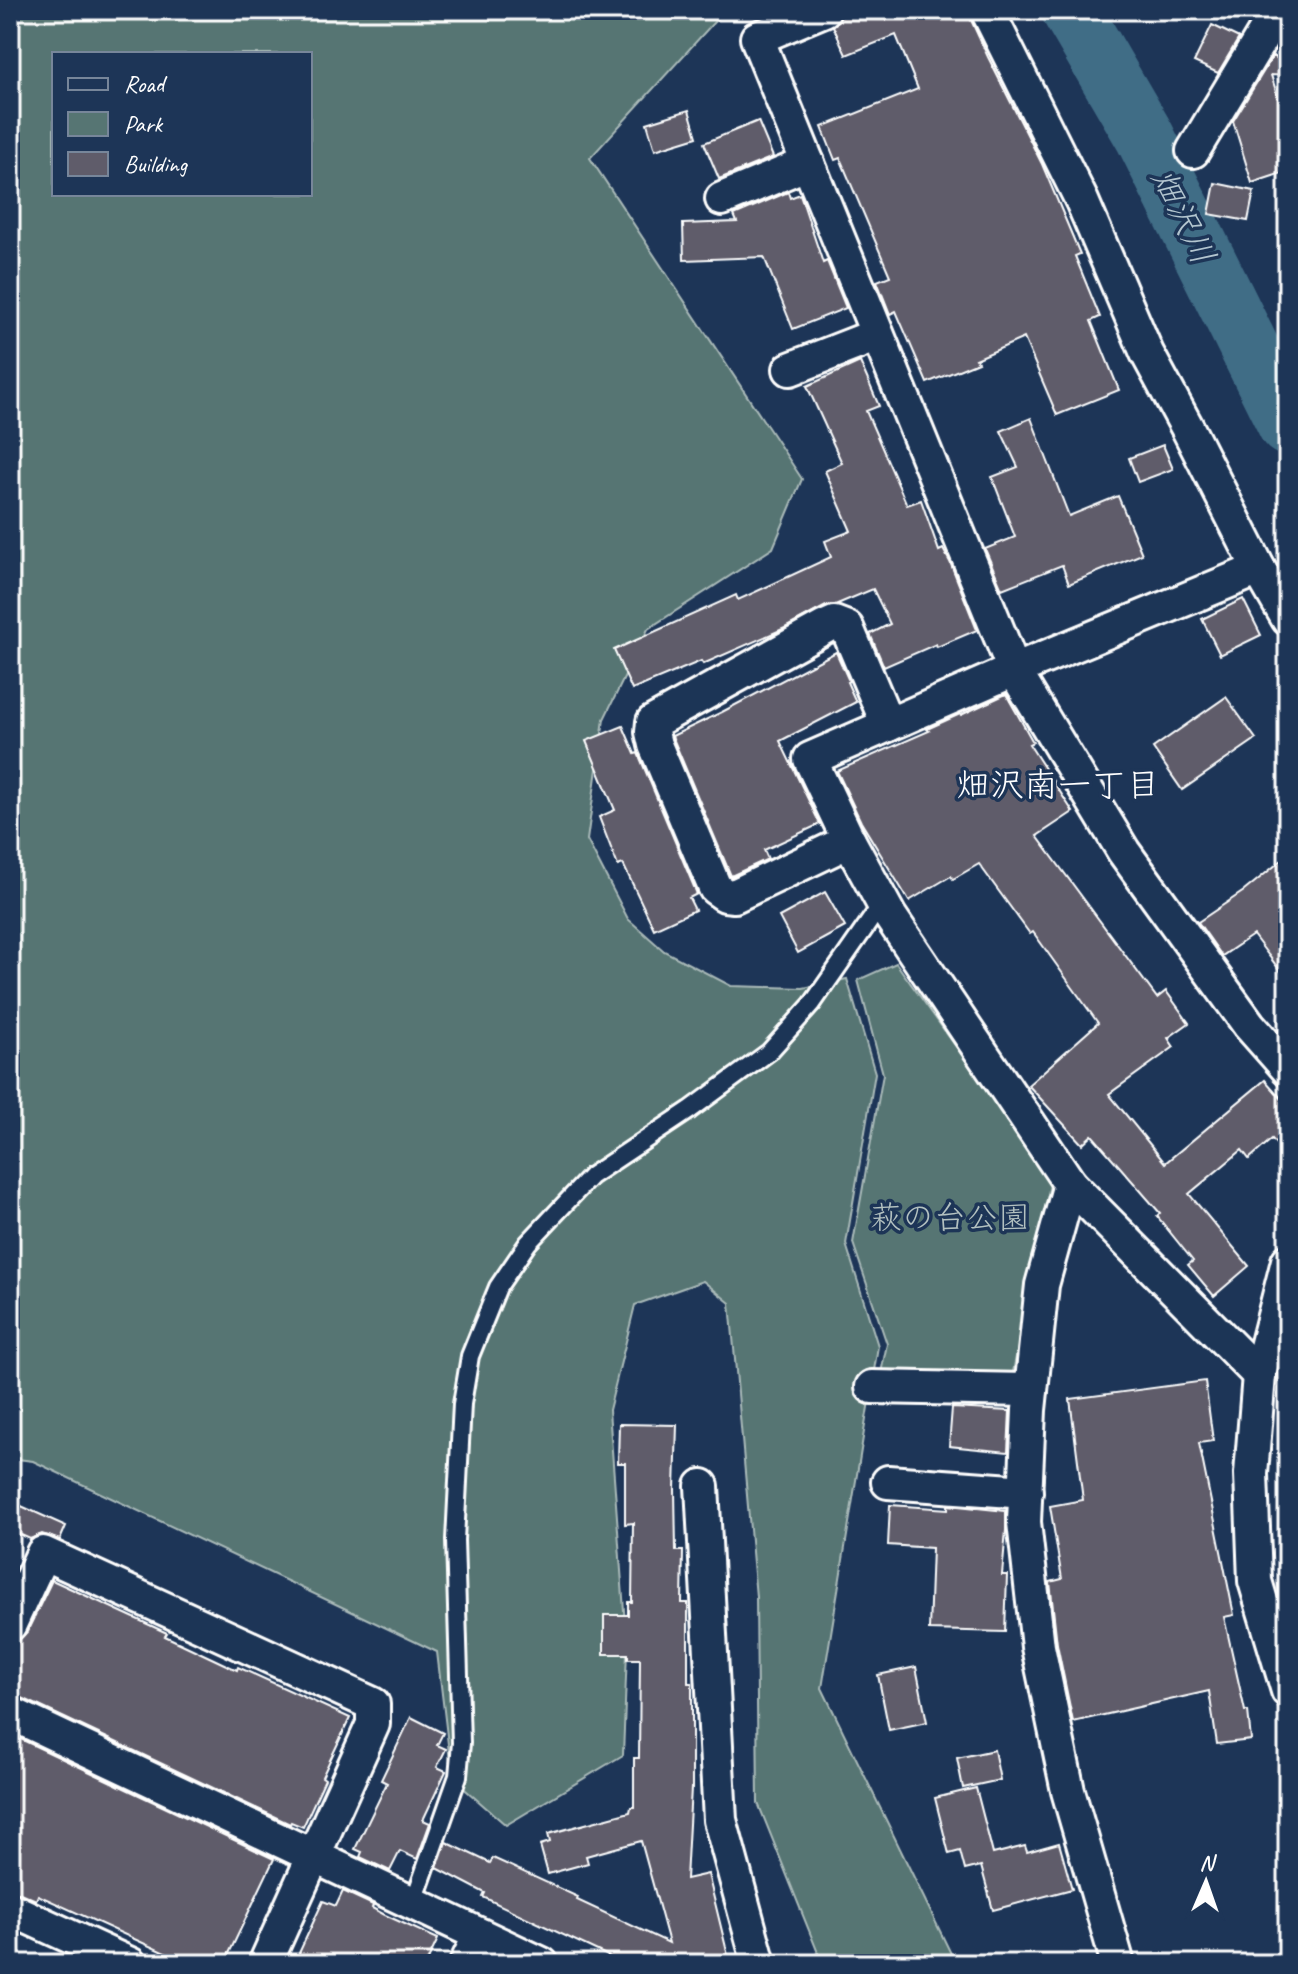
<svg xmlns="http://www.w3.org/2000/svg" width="1298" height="1974" font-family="Caveat,'Klee One',sans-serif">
  <rect width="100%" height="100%" fill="#1d3557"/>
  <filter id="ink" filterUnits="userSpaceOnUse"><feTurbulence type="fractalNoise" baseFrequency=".0125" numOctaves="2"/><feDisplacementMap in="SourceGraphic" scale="16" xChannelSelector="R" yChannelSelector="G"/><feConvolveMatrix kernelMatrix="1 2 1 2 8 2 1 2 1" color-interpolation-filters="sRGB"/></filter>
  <g filter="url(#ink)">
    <!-- green -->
    <g fill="#567573" stroke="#aabab9" stroke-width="2" fill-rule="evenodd">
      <path d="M10,10H725L590,158L802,479L773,548L648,629L604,719L587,840L628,919L664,951L731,986L803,988L847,979L875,1073L846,1244L878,1346L822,1688L956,1964H820V1958L758,1803L756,1597L730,1303L703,1281L635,1305L609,1410L627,1651L623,1755L506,1825L452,1778L437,1652L33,1461L10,1458ZM54,54H310V194H54Z"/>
      <path d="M896,963L1051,1179L1012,1377L881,1373L887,1344L853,1243L883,1074L858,980Z"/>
    </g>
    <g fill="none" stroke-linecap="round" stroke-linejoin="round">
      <!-- river -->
      <path stroke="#416d86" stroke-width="60" d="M1071,10L1145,137L1288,426"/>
    </g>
    <!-- building -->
    <g fill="#5f5c6a" stroke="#fff" stroke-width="2">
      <path d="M859,10H968L970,18L988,57L1042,164L1080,254L1075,256L1100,317L1091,321L1119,390L1057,415L1024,338L976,359L978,362L927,383L896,311L890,314L877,281L890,276L840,158L835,160L822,127L918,89L896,35L846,55L833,26L841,17Z"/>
      <path d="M1212,25L1239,38L1218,73L1194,62Z"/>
      <path d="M1273,56L1288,64V76L1271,75L1288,129V171L1252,183L1233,121Z"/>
      <path d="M689,110L697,137L655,150L647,123Z"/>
      <path d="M758,121L773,157L719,179L704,143Z"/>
      <path d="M1215,183L1254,191L1248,221L1209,214Z"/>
      <path d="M788,192L790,198L800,194L823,263L827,261L846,308L793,329L764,257L684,260L683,224L737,222L734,215Z"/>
      <path d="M860,362L879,406L866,411L907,505L921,500L939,551L943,549L950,562L977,630L937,647L936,644L884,667L870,634L890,624L873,589L835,605L826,606L785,628L703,664L701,661L632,690L614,650L736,595L738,600L831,557L825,541L851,531L825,471L842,463L807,386Z"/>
      <path d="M1031,418L1069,516L1118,496L1142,554L1069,584L1062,565L1002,589L985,549L1015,537L992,477L1018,467L1001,431Z"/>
      <path d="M1163,445L1173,469L1138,482L1129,458Z"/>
      <path d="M1243,599L1261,635L1220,655L1202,619Z"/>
      <path d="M836,652L849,681L847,682L856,702L780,741L820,824L764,850L768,859L731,876L672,736L722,712Z"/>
      <path d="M1006,694L1033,742L1029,744L1073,812L1037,836L1157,998L1166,991L1189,1023L1168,1038L1174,1047L1109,1094L1165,1163L1265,1080L1288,1106V1158L1272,1139L1249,1159L1242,1150L1189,1194L1249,1266L1214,1296L1188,1265L1193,1261L1157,1216L1160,1213L1092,1135L1082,1144L1028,1085L1098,1023L1033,932L1030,934L979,864L953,879L951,876L909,901L861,822L837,771L929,731L927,729L960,714L961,715Z"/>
      <path d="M1226,697L1256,739L1182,790L1153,748Z"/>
      <path d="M623,726L635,754L638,753L697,894L689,898L695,910L654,929L623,864L618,866L599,817L615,810L586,741Z"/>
      <path d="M1288,855V981L1253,935L1222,956L1198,922L1244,891Z"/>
      <path d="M825,892L845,927L798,953L779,917Z"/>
      <path d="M1205,1381L1213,1441L1199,1443L1234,1615L1224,1617L1245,1711H1248L1251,1740L1217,1744L1209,1691L1073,1722L1057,1644L1050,1582L1062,1579L1050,1506L1083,1500L1070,1399Z"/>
      <path d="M952,1408L1010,1411L1008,1452L949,1446Z"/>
      <path d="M619,1424L677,1425L675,1489L676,1551H683L682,1603H688V1683H692V1788H691L686,1879L708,1874L730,1964H625L483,1897L485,1893L437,1868L446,1842L490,1863L493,1858L578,1897L577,1900L669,1943L641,1841L586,1856L588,1863L548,1874L540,1845L550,1842L548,1834L630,1812L631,1807H634V1758H639L640,1659H628V1654H604V1615H628V1602H632L633,1523L625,1524V1463H618Z"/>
      <path d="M10,1501L66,1526L60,1540L42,1534L30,1539L10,1530Z"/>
      <path d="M890,1505L948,1509V1505L1006,1511V1530L1002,1575H1007L1005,1632L929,1630L932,1548L888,1545Z"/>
      <path d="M52,1580L167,1633L165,1636L237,1670L238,1667L350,1718L322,1777L325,1779L303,1827L291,1822L290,1824L18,1696L10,1694V1659L18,1641L27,1632Z"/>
      <path d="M916,1667L927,1722L889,1730L878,1675Z"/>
      <path d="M411,1717L443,1733L437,1745L446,1749L437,1767L446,1771L423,1820L430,1823L417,1859L400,1851L390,1871L360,1857L362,1852L355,1849L387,1783L381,1780Z"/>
      <path d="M10,1734L274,1859L224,1964H189L38,1895L36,1900L18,1892L10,1890Z"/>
      <path d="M994,1750L1000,1780L963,1788L957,1758Z"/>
      <path d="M976,1788L993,1854L1025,1846L1027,1852L1059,1843L1072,1889L993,1910L981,1866L965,1870L960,1851L949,1854L935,1798Z"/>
      <path d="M343,1891L373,1905L372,1908L385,1915L438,1939L426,1964H294L323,1901L336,1906Z"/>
    </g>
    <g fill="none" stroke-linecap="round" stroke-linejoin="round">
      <!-- lane casing -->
      <g stroke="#fff" stroke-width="22">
        <path id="lane" d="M413,1904L458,1776L461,1743L455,1540L462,1404L470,1356L498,1287L528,1243L591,1176L690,1110L769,1052L812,1004L883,902"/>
      </g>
      <!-- street casing -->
      <g stroke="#fff" stroke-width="38">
        <g id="street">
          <path d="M824,10L757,38L1014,670L1124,852L1249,1025L1288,1069"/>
          <path d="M987,10L1082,201L1147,353L1188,429L1259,569L1288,619"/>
          <path d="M1193,151L1278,10"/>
          <path d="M722,199L808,163"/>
          <path d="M790,369L877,335"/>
          <path d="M1259,569L1014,670L810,759L849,841L890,916L1070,1184L1259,1375"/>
          <path d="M849,841L734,896L725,895L715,888L655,745L652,732L653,722L825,627L834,623L847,628L888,725"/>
          <path d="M1070,1184L1042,1285L1029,1410L1024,1522L1038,1647L1068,1791L1118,1964"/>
          <path d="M1288,1261L1259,1375L1251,1474L1255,1581L1288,1691"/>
          <path d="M872,1387L1031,1390"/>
          <path d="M888,1482L1026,1492"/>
          <path d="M702,1486L720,1820L759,1964"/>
          <path d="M10,1624L43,1553L373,1704V1724L265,1964"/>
          <path d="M10,1713L542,1964"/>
          <path d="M10,1909L130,1964"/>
          <path d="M466,1964L480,1935"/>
        </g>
      </g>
      <!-- lane -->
      <use href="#lane" stroke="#1d3557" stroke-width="16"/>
      <!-- street -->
      <use href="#street" stroke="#1d3557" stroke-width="32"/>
    </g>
  </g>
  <g text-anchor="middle" stroke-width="7" stroke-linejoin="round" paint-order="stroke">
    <!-- park labels -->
    <g font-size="32" fill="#b3c1c0" stroke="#1d3557">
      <text x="950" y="1228">萩の台公園</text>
    </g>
    <!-- water labels -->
    <g font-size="34" font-style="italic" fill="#b3c5cf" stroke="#1d3557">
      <text transform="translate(1184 216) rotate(64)" y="12">畑沢川</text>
    </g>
    <!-- neighbourhood labels -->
    <g font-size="34" fill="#fff" stroke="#1d3557">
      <text x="1058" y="796">畑沢南一丁目</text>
    </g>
  </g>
  <!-- margin -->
  <rect width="1298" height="1974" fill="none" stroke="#1d3557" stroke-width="40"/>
  <rect x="20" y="20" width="1258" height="1934" fill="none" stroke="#fff" stroke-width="3" filter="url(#ink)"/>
  <!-- legend -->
  <rect x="52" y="52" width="260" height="144" fill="#1d3557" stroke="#77869a" stroke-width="2"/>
  <rect x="68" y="78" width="40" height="12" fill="#1d3557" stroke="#77869a" stroke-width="2"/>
  <text x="124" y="92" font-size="24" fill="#ffffff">Road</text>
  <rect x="68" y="112" width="40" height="24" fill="#567573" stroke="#77869a" stroke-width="2"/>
  <text x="124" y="132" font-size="24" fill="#ffffff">Park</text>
  <rect x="68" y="152" width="40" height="24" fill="#5f5c6a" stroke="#77869a" stroke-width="2"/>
  <text x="124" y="172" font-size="24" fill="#ffffff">Building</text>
  <!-- north arrow -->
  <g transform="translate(1206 1882) rotate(2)" stroke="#1d3557" stroke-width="6" paint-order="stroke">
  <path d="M0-6L14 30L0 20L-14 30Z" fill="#ffffff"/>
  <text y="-12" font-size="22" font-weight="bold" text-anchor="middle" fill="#ffffff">N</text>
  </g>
</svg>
